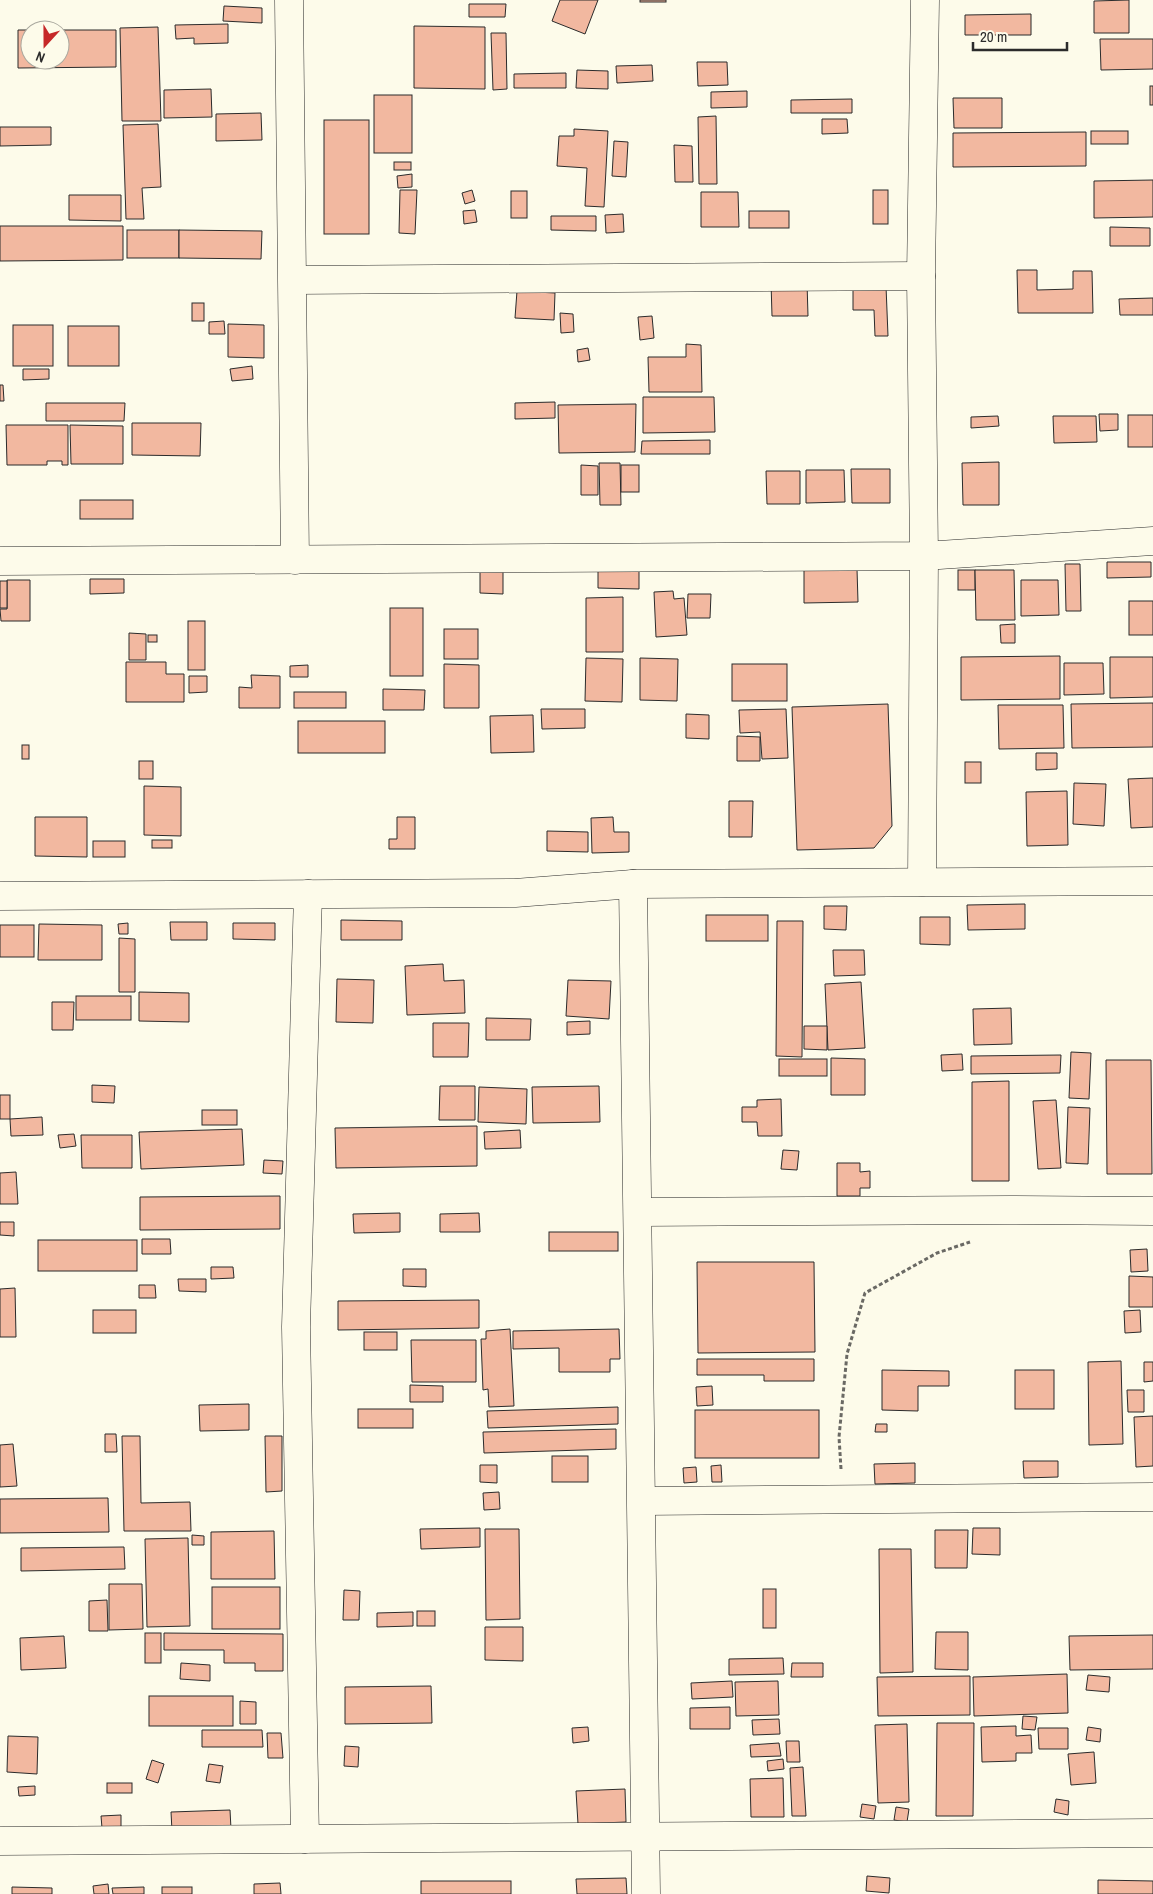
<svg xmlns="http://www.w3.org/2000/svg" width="1153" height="1894" font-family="'Archivo Narrow',sans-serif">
  <rect width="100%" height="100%" fill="#fdfbea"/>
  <!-- building -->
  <g fill="#f2b8a0" stroke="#2b2b2b" fill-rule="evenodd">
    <path d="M560,0H598L585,34L552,21Z"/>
    <rect x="640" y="0" width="26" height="2"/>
    <path d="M1129,0V33H1094V1Z"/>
    <path d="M469,4H506L505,17H469Z"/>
    <path d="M224,6L262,8V23L223,21Z"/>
    <path d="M1031,14V35H965V15Z"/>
    <path d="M228,24V43L194,44V38L176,39L175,25Z"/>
    <path d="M414,26L485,27V89L414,88Z"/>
    <path d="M158,27L161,121H122L120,28Z"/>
    <path d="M18,30H116V67L18,68ZM30,30H60V60H30Z"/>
    <path d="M491,33H506L507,89L493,90Z"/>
    <path d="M1100,39H1153V69L1101,70Z"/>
    <path d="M697,62H727L728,85L698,86Z"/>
    <path d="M652,65L653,81L617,83L616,66Z"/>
    <path d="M577,70L608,71V89L576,88Z"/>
    <path d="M566,73V88H514V74Z"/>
    <rect x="1150" y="86" width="3" height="19"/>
    <path d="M211,89L212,117L164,118V90Z"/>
    <path d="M747,91V107L711,108V92Z"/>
    <rect x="374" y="95" width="38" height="58"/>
    <path d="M953,98H1002V128H954Z"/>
    <path d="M852,99V113H791V100Z"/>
    <path d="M261,113L262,140L216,141V114Z"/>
    <path d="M716,116L717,184H699L698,117Z"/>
    <path d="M822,119H847L848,133L822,134Z"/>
    <rect x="324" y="120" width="45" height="114"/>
    <path d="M158,124L161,187L142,188L144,219H126L123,125Z"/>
    <path d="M0,127H51V145L0,146Z"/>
    <path d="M574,129L608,131L604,207L585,206L587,168L557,166L559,136H574Z"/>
    <rect x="1091" y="131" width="37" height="13"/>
    <path d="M1086,132V166L953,167V133Z"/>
    <path d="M614,141L628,142L626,177L612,176Z"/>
    <path d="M674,145L692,146L693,182H675Z"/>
    <rect x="394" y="162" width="17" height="8"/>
    <path d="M412,174V187L398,188L397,176Z"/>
    <path d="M1153,180V217L1094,218V181Z"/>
    <path d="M400,190H417L415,234L399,233Z"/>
    <path d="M472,190L475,201L465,204L462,193Z"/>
    <rect x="873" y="190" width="15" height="34"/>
    <rect x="511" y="191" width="16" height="27"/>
    <path d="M701,192H738L739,227H701Z"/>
    <path d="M69,195H121V221L69,220Z"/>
    <path d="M475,210L477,222L464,224L463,211Z"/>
    <rect x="749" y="211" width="40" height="17"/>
    <path d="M623,214L624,232L606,233L605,215Z"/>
    <path d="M551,216H596V231L551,230Z"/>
    <path d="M0,226H123V260L0,261Z"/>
    <path d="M1110,227L1150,228V246H1110Z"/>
    <rect x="127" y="230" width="52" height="28"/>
    <path d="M179,230L262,231L261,259L179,258Z"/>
    <path d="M1017,270H1037V290L1073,289V271H1092L1093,313H1018Z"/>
    <path d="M771,282H807L808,316H772Z"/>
    <path d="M853,286H886L888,336H875L874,310H853Z"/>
    <path d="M517,291L555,293L554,320L515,318Z"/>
    <path d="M1153,298V315H1120L1119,299Z"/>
    <rect x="192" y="303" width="12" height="18"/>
    <path d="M560,313L573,314L574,332L561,333Z"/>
    <path d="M652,316L654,338L640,340L638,317Z"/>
    <path d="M224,321L225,334H209V322Z"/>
    <path d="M228,324L264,325V358L228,357Z"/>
    <rect x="13" y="325" width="40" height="41"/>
    <rect x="68" y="326" width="51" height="40"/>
    <path d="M686,344L701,345L702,392H649L648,357H686Z"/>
    <path d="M588,348L590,360L578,362L577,350Z"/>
    <path d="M252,366L253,379L232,381L230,369Z"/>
    <path d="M23,369H49V379L23,380Z"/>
    <path d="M0,385H3L4,401H0Z"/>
    <path d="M643,397H714L715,432L643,433Z"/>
    <path d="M555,402V418L515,419V403Z"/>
    <path d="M46,403H125L124,421H46Z"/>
    <path d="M636,404L635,452L559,453L558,405Z"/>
    <path d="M1099,414H1118V430L1100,431Z"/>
    <rect x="1128" y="415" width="25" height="32"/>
    <path d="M998,416L999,426L971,428V417Z"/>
    <path d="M1053,416H1096L1097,442L1054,443Z"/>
    <path d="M132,423H201L200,456L132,455Z"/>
    <path d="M6,425H68V465H62V461H47V465H7Z"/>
    <path d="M70,425L123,426V464H71Z"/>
    <path d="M710,440V454H641L642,441Z"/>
    <path d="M999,462V505H963L962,463Z"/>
    <path d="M599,463H620L621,505H600Z"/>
    <path d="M581,465L598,466V495H581Z"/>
    <rect x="621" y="465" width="18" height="27"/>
    <path d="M851,469H890V503H852Z"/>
    <path d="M806,470H844L845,502L806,503Z"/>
    <path d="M766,471H800V504H767Z"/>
    <rect x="80" y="500" width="53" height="19"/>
    <path d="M1107,562H1151V577L1107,578Z"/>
    <path d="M1065,564H1080L1081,611H1066Z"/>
    <path d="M598,568L639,569V589L598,588Z"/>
    <path d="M480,569L503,570V594L480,593Z"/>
    <path d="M857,569L858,602L804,603V570Z"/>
    <rect x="958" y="570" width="17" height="20"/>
    <path d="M975,570H1014L1015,620H976Z"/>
    <path d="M90,579H124V593L90,594Z"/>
    <path d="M7,580H30V621H1L0,609H7Z"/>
    <path d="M1021,580H1058L1059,615L1021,616Z"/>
    <rect x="0" y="581" width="7" height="27"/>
    <path d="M673,591L674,599L684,598L687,635L656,637L654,592Z"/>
    <path d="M688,594H711L710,618H687Z"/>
    <path d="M623,597V652H586V598Z"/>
    <rect x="1129" y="601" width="24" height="34"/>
    <rect x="390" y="608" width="33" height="68"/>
    <rect x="188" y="621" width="17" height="49"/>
    <path d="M1015,624V643H1001L1000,625Z"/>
    <rect x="444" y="629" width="34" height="30"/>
    <path d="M129,633L146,634V660H129Z"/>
    <rect x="148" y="635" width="9" height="7"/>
    <path d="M1060,656V699L961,700V657Z"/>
    <path d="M1110,657H1153V697L1110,698Z"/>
    <path d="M586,658L623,659L622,702L585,701Z"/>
    <path d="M640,658L678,659L677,701L640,700Z"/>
    <path d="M126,662H166V674H184V702H126Z"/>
    <path d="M1064,663H1103L1104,694L1064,695Z"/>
    <path d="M444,664L479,665V708H444Z"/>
    <rect x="732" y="664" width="55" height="37"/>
    <path d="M308,665V677H290V666Z"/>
    <path d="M251,675L280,676V708H239V687L252,688Z"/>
    <path d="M189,676H207V692L189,693Z"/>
    <path d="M383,689L425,690L424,710H383Z"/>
    <rect x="294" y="692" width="52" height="16"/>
    <path d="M1153,703V747L1072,748L1071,704Z"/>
    <path d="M888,704L892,826L874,848L797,850L792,707Z"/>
    <path d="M998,705H1063L1064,748L999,749Z"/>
    <path d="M541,709H585V728L542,729Z"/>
    <path d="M786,709L788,758L762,759L760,732L740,733L739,710Z"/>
    <path d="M686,714L709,715V739L686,738Z"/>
    <path d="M533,715L534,752L491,753L490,716Z"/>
    <rect x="298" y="721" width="87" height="32"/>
    <path d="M737,736L760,737V761H737Z"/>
    <rect x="22" y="745" width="7" height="14"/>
    <path d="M1036,753H1057V769L1036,770Z"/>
    <rect x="139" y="761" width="14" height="18"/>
    <rect x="965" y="762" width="16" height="21"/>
    <path d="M1153,778V827L1131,828L1128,779Z"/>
    <path d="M1074,783L1106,784L1104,826L1073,824Z"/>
    <path d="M144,786L181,787V836L144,835Z"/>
    <path d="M1067,791L1068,845L1027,846L1026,792Z"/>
    <path d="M729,801H753L752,837H729Z"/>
    <path d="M35,817H87V857L35,856Z"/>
    <path d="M397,817H415V849H389V839H397Z"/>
    <path d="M613,817L614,832H629V852L592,853L591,818Z"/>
    <path d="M547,831L588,832V852L547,851Z"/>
    <rect x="152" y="840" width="20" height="8"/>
    <rect x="93" y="841" width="32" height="16"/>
    <path d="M1025,904V929L968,930L967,905Z"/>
    <path d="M824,906H847L846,930L824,929Z"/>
    <rect x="706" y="915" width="62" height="26"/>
    <path d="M920,917H950V945L920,944Z"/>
    <path d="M341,920L402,921V940H341Z"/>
    <path d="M777,921H803L802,1057L776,1056Z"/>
    <path d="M170,922H207V940H171Z"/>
    <path d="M128,923V934H119L118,924Z"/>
    <path d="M233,923H275V940L233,939Z"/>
    <path d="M39,924L102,925V960H38Z"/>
    <rect x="0" y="925" width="34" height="32"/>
    <path d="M119,938L135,939V992H119Z"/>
    <path d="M833,950H864L865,975L834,976Z"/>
    <path d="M443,964L444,981L464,980L465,1013L407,1015L405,966Z"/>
    <path d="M337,979L374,980L373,1023L336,1022Z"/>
    <path d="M568,980L611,981L609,1019L566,1016Z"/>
    <path d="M861,982L865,1048L828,1050L825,984Z"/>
    <path d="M139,992L189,993V1022L139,1021Z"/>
    <rect x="76" y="996" width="55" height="24"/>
    <path d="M52,1002H74L73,1030H52Z"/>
    <path d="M1011,1008L1012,1044L974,1045L973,1009Z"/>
    <path d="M486,1018L531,1019L530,1040H486Z"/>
    <path d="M590,1021V1034L567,1035V1022Z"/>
    <path d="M433,1023H469L468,1057H433Z"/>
    <path d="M804,1026H827V1050L804,1049Z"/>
    <path d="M1071,1052L1091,1053L1089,1099L1069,1098Z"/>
    <path d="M962,1054L963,1070L942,1071L941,1055Z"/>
    <path d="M1061,1055L1060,1073L971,1074V1056Z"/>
    <path d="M831,1058L865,1059V1095H831Z"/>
    <rect x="779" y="1059" width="48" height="17"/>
    <path d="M1106,1060H1151L1152,1174H1107Z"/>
    <path d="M1009,1081V1181H972V1082Z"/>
    <path d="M92,1085L115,1086L114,1103L92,1102Z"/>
    <path d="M440,1086H475V1120H439Z"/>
    <path d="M599,1086L600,1122L533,1123L532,1087Z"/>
    <path d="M479,1087L527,1089L526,1124L478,1122Z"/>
    <rect x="0" y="1095" width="10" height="24"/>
    <path d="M781,1099L782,1136H758L757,1122H742V1107H757V1100Z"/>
    <path d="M1056,1100L1061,1168L1038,1169L1033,1101Z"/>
    <path d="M1068,1107L1090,1108L1088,1164L1066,1163Z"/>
    <rect x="202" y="1110" width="35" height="15"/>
    <path d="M42,1117L43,1135L11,1136L10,1119Z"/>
    <path d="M477,1126V1166L336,1168L335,1128Z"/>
    <path d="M242,1129L244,1165L141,1169L139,1132Z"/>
    <path d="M520,1130L521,1148L485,1149L484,1132Z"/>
    <path d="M74,1134L76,1146L60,1148L58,1135Z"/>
    <path d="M81,1135H132V1168H82Z"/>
    <path d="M783,1150L799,1151L797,1170L781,1169Z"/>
    <path d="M264,1160L283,1161L282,1174L263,1173Z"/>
    <path d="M837,1163H860V1172L870,1171V1188H860V1196H837Z"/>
    <path d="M16,1172L18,1204H0V1173Z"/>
    <path d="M280,1196V1229L140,1230V1197Z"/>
    <path d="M400,1213V1232L354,1233L353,1214Z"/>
    <path d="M479,1213L480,1232H440V1214Z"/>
    <path d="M0,1222H14V1236L0,1235Z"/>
    <rect x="549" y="1232" width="69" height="19"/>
    <path d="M142,1239H170L171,1254H142Z"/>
    <rect x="38" y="1240" width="99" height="31"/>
    <path d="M1147,1249L1148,1271L1131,1272L1130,1250Z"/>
    <path d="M697,1262H814L815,1352L698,1353Z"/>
    <path d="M211,1267H233L234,1278L211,1279Z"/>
    <path d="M403,1269H426V1287L403,1286Z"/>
    <path d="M1129,1276L1153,1277V1307H1129Z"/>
    <path d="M178,1279H206V1292L179,1291Z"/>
    <path d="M139,1285H155L156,1298H139Z"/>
    <path d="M15,1288L16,1337H0V1289Z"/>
    <path d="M479,1300V1328L338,1330V1301Z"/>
    <rect x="93" y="1310" width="43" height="23"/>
    <path d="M1140,1310L1141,1332L1125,1333L1124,1311Z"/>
    <path d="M510,1329L514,1406L489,1407L488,1389L483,1390L481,1339H486V1331Z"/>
    <path d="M619,1329L620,1359H610V1372H559V1348L513,1349V1331Z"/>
    <rect x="364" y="1332" width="33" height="18"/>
    <path d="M411,1340H476V1382H412Z"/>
    <path d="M697,1359H814V1381H764V1375H697Z"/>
    <path d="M1121,1361L1123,1444L1089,1445L1088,1362Z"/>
    <path d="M1144,1362H1153V1381L1144,1382Z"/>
    <path d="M882,1370L949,1371V1386H918V1411L882,1410Z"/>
    <rect x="1015" y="1370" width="39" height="39"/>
    <path d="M410,1385L443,1386V1402H410Z"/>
    <path d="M712,1386L713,1405L697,1406L696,1387Z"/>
    <path d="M1127,1390H1144V1412H1128Z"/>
    <path d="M249,1404V1430L200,1431L199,1405Z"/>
    <path d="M618,1407V1424L488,1428L487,1411Z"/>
    <rect x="358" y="1409" width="55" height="19"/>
    <rect x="695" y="1410" width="124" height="48"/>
    <path d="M1153,1416V1466L1136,1467L1134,1417Z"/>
    <path d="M876,1424H887V1432H875Z"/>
    <path d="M616,1429V1449L484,1453L483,1432Z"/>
    <path d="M105,1434H116L117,1452H105Z"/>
    <path d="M122,1436H140L141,1503L190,1502L191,1531H124Z"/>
    <path d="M265,1436H282V1491L266,1492Z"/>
    <path d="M13,1444L17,1486L0,1487V1445Z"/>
    <rect x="552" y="1456" width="36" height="26"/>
    <path d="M1023,1461H1058V1477L1024,1478Z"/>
    <path d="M915,1463V1483L875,1484L874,1464Z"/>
    <path d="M480,1465H497V1483L480,1482Z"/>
    <path d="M721,1465L722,1482H712L711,1466Z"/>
    <path d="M696,1467L697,1482L684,1483L683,1468Z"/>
    <path d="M499,1492L500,1509L484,1510L483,1493Z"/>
    <path d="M108,1498L109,1532L0,1533V1499Z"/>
    <path d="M480,1528V1547L421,1549L420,1529Z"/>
    <path d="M973,1528H1000V1555L972,1554Z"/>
    <path d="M485,1529H519L520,1619L486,1620Z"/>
    <path d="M935,1530H968L967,1568H935Z"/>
    <path d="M274,1531L275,1579H211V1532Z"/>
    <path d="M192,1535L204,1536V1545H192Z"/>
    <path d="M188,1538L190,1626L147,1627L145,1539Z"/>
    <path d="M124,1547L125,1569L21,1571V1548Z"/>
    <path d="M879,1549H911L913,1672L880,1673Z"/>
    <path d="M109,1584H142L143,1629L109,1630Z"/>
    <rect x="212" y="1587" width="68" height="42"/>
    <rect x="763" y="1589" width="13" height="39"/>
    <path d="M344,1590L360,1591L359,1620H343Z"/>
    <path d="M107,1600L108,1631H89V1601Z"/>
    <rect x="417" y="1611" width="18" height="15"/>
    <path d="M413,1612V1626L377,1627V1613Z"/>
    <path d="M485,1627H523V1661L485,1660Z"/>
    <path d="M936,1632H968V1670L935,1669Z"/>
    <rect x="145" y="1633" width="16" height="30"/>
    <path d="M164,1633L283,1634V1671H255V1663H224V1650H164Z"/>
    <path d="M1153,1635V1669L1070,1670L1069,1636Z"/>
    <path d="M64,1636L66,1668L21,1670L20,1638Z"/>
    <path d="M783,1658L784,1674L729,1675V1659Z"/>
    <path d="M181,1663L210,1665V1681L180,1679Z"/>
    <path d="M792,1663H823V1677H791Z"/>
    <path d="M1067,1674L1068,1713L974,1716L973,1677Z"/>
    <path d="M1088,1675L1110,1677L1109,1692L1086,1690Z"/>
    <path d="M970,1676V1715L878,1716L877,1677Z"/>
    <path d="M732,1681L733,1697L692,1699L691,1683Z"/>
    <path d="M778,1681L779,1715L736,1716L735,1682Z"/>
    <path d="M431,1686L432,1723L345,1724V1687Z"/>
    <rect x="149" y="1696" width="84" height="30"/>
    <path d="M240,1701L256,1702V1724H240Z"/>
    <path d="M730,1707V1729H690V1708Z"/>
    <path d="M1023,1716L1037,1717L1035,1730L1022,1729Z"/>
    <path d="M779,1719L780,1734L753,1735L752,1720Z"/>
    <path d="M937,1723H974L973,1816H936Z"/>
    <path d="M907,1724L909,1802L878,1803L875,1725Z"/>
    <path d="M1016,1726V1736L1031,1735L1032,1753H1016V1761L982,1762L981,1727Z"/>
    <path d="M588,1727L589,1741L573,1743L572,1728Z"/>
    <path d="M1088,1727L1101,1729L1100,1742L1086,1740Z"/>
    <path d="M1038,1728H1068V1749H1039Z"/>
    <path d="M202,1730H262L263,1747H202Z"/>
    <path d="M267,1733H281L283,1758H268Z"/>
    <path d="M8,1736L38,1737L37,1774L7,1772Z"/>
    <path d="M786,1741H799L800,1762H787Z"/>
    <path d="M779,1743L781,1756L751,1757L750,1745Z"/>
    <path d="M345,1746L359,1747L358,1767L344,1766Z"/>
    <path d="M1094,1752L1096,1783L1071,1785L1068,1754Z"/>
    <path d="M783,1759L784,1769L768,1771L767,1761Z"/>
    <path d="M152,1760L164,1764L158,1783L146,1779Z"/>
    <path d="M209,1764L223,1766L220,1783L206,1781Z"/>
    <path d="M803,1767L806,1816H792L790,1768Z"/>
    <path d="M783,1778L784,1817H751L750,1779Z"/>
    <rect x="107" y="1783" width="25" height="10"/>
    <path d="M35,1786V1795L19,1796L18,1787Z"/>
    <path d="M625,1789L626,1822L578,1824L576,1791Z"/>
    <path d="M1056,1799L1069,1801L1068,1815L1054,1812Z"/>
    <path d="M862,1804L876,1806L874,1819L860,1817Z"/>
    <path d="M896,1807L909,1809L907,1822L894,1820Z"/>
    <path d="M230,1810L231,1829L172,1831L171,1812Z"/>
    <path d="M121,1815V1828H102L101,1816Z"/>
    <path d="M867,1876L890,1878L889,1893L866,1891Z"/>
    <path d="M626,1878L627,1894H577L576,1879Z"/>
    <path d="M1098,1880L1153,1881V1894H1098Z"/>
    <rect x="421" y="1881" width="90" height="13"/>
    <path d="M280,1883L281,1894H254V1884Z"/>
    <path d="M108,1884L109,1894H94L93,1886Z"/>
    <path d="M12,1887L52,1888V1894H12Z"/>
    <path d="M144,1887V1894H113L112,1888Z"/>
    <rect x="162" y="1887" width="30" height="7"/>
  </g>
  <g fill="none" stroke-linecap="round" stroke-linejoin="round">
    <!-- minor casing -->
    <g stroke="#2b2b2b" stroke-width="29">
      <g id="minor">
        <path d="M289,0L295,560"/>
        <path d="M293,280L921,276"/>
        <path d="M0,561L924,556L1153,541"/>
        <path d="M922,882L924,556L921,276L925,0"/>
        <path d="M633,884L646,1894"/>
        <path d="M0,896L515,893L633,884L1153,881"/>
        <path d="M638,1212L1010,1210L1153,1211"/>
        <path d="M642,1501L1153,1497"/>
        <path d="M305,1839L296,1327L308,894"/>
        <path d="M0,1841L1153,1833"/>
      </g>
    </g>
    <!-- path -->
    <path stroke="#6a6964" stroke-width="3" stroke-dasharray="4 2.5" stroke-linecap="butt" d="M841,1469L839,1437L847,1354L865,1293L937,1253L970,1242"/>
    <!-- minor -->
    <use href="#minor" stroke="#fdfbea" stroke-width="28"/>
  </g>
  <!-- north arrow -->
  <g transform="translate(45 45) rotate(201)"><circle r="24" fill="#fdfbea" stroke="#a9a89e"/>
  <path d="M0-4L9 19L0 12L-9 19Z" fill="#c62828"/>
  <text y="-8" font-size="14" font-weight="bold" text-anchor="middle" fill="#2b2b2b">N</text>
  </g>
  <!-- scale -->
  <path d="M973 42v8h94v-8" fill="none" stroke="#2b2b2b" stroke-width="2.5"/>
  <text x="980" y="42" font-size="15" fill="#2b2b2b" stroke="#fdfbea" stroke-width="4" paint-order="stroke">20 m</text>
</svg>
